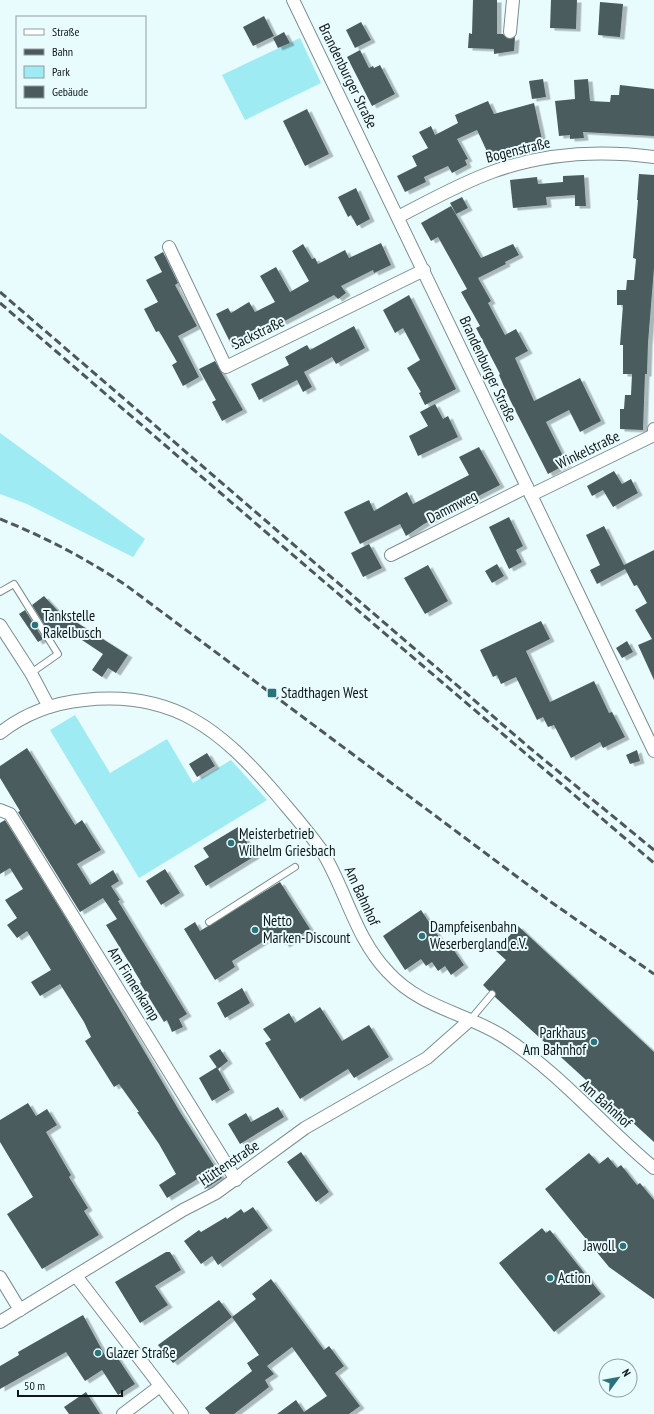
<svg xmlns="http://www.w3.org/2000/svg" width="654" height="1414" font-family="'PT Sans Narrow',sans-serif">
  <defs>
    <filter id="shadow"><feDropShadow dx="4.5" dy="2.5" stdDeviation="0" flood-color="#0004"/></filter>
  </defs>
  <rect width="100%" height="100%" fill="#e8fbfd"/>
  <!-- green -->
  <g fill="#9febf3">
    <path d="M300,38L321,83L245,120L222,75Z"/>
    <path d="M0,433L145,539L133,557L27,504L0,494Z"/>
    <path d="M75,715L110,773L167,739L193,783L231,760L267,800L139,878L50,730Z"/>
  </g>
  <!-- building -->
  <g fill="#4c5c5e" filter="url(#shadow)">
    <path d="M473,0H497V34H503L509,39L515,37L514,51L494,54V49L468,48L469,33L472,34Z"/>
    <path d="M551,0H577L576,29L550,28Z"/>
    <path d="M600,2L623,4L620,37L598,35Z"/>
    <path d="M264,16L274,36L253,46L243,27Z"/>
    <path d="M361,22L371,40L355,48L346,30Z"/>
    <path d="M284,32L290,43L278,48L273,38Z"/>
    <path d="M360,50L369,68L373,66L374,68L380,65L395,94L372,106L347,57Z"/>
    <path d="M543,79L546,97L532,99L529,81Z"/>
    <path d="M588,79L590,101L610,102L611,95H619L620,85L654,89V136L583,132L584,138L570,139V135L559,136L555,101L575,99L574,80Z"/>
    <path d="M488,101L494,114L534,103L543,144L533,147L532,142L506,149L507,151L490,158L477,130L457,139L468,159L465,160L467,165L452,173L448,166L424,177L426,182L405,192L397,176L417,166L412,156L428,148L419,132L431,126L435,135L458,123L455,115Z"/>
    <path d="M307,109L329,154L305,166L283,121Z"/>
    <path d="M639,174L654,175V268L648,343L647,374H645L643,430L620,429V409H624L625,395H631L632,374H623V345H620L623,305H617V290H626L627,280H634L636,259L633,258L638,200H637Z"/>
    <path d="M584,175L586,206H575V195L546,197L547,205L513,208L510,180L537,177L538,184L563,182V176Z"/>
    <path d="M356,188L370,219L357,226L351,215L348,217L338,197Z"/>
    <path d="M462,197L468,208L456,214L450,203Z"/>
    <path d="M451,206L481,258L513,244L519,255L505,262L506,264L478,278L491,301L488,303L505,335L516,329L528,351L515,358L534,401L580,378L601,421L580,432L569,410L546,422L567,464L548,474L510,400L499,375L500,374L476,328L480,326L461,292L467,289L438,237L431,241L421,223Z"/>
    <path d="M381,243L391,265L374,273L373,270L341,286L346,293L338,299L334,295L233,348L216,314L228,308L231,313L249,302L255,312L275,302L260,276L276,267L290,292L309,281L292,251L303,244L312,259L315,258L318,264L345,250L349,258Z"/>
    <path d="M163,252L178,283L175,285L197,326L178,336L199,377L183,386L172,365L177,362L159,331L156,332L144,309L158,302L146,280L162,272L154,257Z"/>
    <path d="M409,295L456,389L425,405L419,393L421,392L407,368L420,360L403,328L395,333L383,310Z"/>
    <path d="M354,326L365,348L336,364L332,357L304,372L312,387L303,392L297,380L259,400L251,384L289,365L285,357L307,345L310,350Z"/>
    <path d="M215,361L243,410L222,421L212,402L216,400L199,369Z"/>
    <path d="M435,404L443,419L448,416L458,437L418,456L409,436L428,426L420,412Z"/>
    <path d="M479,447L500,485L424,524L406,536L400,524L360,544L344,512L369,500L374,511L407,492L413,504L469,475L459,457Z"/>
    <path d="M614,471L622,484L631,479L638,493L613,507L603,490L592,496L587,486Z"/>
    <path d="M509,517L523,546L516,550L522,562L509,569L489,527Z"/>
    <path d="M604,526L624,565L654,550V680L638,645L652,639L635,610L647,603L637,585L634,586L625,569L597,584L590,570L600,565L586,535Z"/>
    <path d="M369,544L382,568L363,577L351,553Z"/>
    <path d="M497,564L504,576L492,583L485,571Z"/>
    <path d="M428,565L448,601L425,614L404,578Z"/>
    <path d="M44,596L57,610L128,655L116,673L108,668L102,677L92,670L103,654L70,632L68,635L58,628L50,634L32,605Z"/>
    <path d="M25,610L43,639L38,642L19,614Z"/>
    <path d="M541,621L550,639L526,651L550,702L594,681L609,713L612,712L625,737L603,748L600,742L571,758L554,725L548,727L543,717L537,720L516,677L501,684L497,675L493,677L480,650Z"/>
    <path d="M627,641L633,652L622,658L616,648Z"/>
    <path d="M27,748L75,825L82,820L101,850L77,864L90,885L113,870L119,881L111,886L120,900L118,901L187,1014L179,1019L183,1027L172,1032L167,1020L164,1022L140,983L141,982L106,925L117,919L103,898L80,912L18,812L20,811L0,778V766Z"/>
    <path d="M637,750L640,761L630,764L626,755Z"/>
    <path d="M207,753L215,766L197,777L189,764Z"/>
    <path d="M5,820L67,920L180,1112L222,1178L205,1189L199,1178L167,1198L159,1185L176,1174L159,1144L137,1112H139L119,1084L114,1087L85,1041L91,1037L84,1022L60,984L40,996L31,982L51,970L27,931L17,938L7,925L17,918L5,900L23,889L10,868L0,874V823Z"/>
    <path d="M238,827L255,856L206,886L194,866L209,857L203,848Z"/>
    <path d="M165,869L180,893L161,905L146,881Z"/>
    <path d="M280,882L310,929L285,945L277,933L232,961L235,967L215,980L184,929L195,922L200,931Z"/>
    <path d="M421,910L447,949L451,946L464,965L451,975L445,966L438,971L432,962L426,966L421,959L405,970L383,936Z"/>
    <path d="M518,926L654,1052V1142L495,997V991H489L483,985L506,960L496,951Z"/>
    <path d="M242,988L250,1003L225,1018L217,1003Z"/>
    <path d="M320,1007L342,1041L369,1025L389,1057L354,1078L348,1069L300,1099L265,1043L271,1040L263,1029L289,1013L295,1023Z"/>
    <path d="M220,1049L228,1061L218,1069L209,1056Z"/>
    <path d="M217,1067L230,1090L212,1101L199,1078Z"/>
    <path d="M28,1103L36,1116L47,1109L57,1125L46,1132L71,1175L69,1177L88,1208L84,1211L99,1235L42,1269L7,1214L33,1197L0,1142V1120Z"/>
    <path d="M278,1107L284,1117L240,1144L228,1124L246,1113L251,1122Z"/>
    <path d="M301,1152L329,1192L316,1202L287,1162Z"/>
    <path d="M589,1153L599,1164L608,1157L617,1168L621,1165L637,1185L640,1183L654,1200V1299L609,1267L545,1189Z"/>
    <path d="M253,1207L268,1228L218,1265L212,1256L201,1264L184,1241L199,1230L201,1232L226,1217L227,1219L241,1209L244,1213Z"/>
    <path d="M542,1228L546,1233L550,1230L601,1294L554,1332L499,1263Z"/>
    <path d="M166,1252H170L181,1270L155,1286L168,1305L140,1323L115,1282Z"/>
    <path d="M271,1279L324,1350L329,1346L344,1366L335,1373L360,1406L349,1414H277L296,1400L304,1412L327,1396L292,1347L267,1366L274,1374L265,1380L269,1387L234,1414H210L205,1408L252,1371L247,1363L259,1355L232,1317L256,1299L252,1294Z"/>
    <path d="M219,1300L232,1317L173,1363L158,1345Z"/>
    <path d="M83,1315L107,1359L115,1354L135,1384L118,1395L102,1370L85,1381L66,1352L0,1389V1366L19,1355L18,1352Z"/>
    <path d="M86,1392L100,1414H69L64,1407Z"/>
  </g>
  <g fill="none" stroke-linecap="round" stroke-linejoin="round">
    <!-- service casing -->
    <g stroke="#7d8e90" stroke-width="8">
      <g id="service">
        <path d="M0,592L14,584L58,654L31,673"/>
        <path d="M209,922L295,867"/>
        <path d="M470,1020L492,994"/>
      </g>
    </g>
    <!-- minor casing -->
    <g stroke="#7d8e90" stroke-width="14">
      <g id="minor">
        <path d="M293,0L654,751"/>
        <path d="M510,32L513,0"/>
        <path d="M398,217C429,201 459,184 492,172C544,153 600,150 654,157"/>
        <path d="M169,247L226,367L424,270"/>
        <path d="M531,495L654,435V429"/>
        <path d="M391,555L527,487"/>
        <path d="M0,625L31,673L49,707"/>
        <path d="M0,733C24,714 54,703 84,700C173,690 221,730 276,794C291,812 308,831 322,851C346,890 355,938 388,972C422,1009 465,1012 504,1037C560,1073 603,1126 654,1168"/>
        <path d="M0,810L10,814L236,1180"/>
        <path d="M76,1276L182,1414"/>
        <path d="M0,1277L20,1310"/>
        <path d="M0,1322L183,1210L216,1193L305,1128L427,1058L470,1020"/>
        <path d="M123,1414L160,1386"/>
      </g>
    </g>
    <!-- service -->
    <use href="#service" stroke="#fff" stroke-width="6"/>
    <!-- minor -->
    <use href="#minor" stroke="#fff" stroke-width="12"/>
    <!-- rail -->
    <g stroke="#4e5859" stroke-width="3" stroke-dasharray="8 4" stroke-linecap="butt">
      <path d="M0,292L531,749L654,850"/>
      <path d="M0,303L253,521L654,863"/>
      <path d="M0,519C45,537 87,559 127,586L551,902L654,974"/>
    </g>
  </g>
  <!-- markers -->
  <g fill="#2a737b" stroke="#e8fbfd" stroke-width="1.5">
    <circle cx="35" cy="625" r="4"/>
    <rect x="267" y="688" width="10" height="10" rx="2"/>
    <circle cx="231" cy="843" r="4"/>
    <circle cx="255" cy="930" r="4"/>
    <circle cx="422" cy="936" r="4"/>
    <circle cx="594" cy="1042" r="4"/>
    <circle cx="623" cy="1246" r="4"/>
    <circle cx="550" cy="1278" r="4"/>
    <circle cx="98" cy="1353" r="4"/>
  </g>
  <g text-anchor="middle" stroke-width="4" stroke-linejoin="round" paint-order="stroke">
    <!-- street labels -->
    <g font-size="15" fill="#111819" stroke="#e8fbfd">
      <text transform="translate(348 76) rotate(64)" y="5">Brandenburger Straße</text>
      <text transform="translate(518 150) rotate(-14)" y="5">Bogenstraße</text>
      <text transform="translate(258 333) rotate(-26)" y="5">Sackstraße</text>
      <text transform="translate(488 369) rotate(65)" y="5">Brandenburger Straße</text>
      <text transform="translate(588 450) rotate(-26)" y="5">Winkelstraße</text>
      <text transform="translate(452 507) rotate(-27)" y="5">Dammweg</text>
      <text transform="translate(362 896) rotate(65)" y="5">Am Bahnhof</text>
      <text transform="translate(134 984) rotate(58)" y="5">Am Finnenkamp</text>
      <text transform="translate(606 1104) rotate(42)" y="5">Am Bahnhof</text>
      <text transform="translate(229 1163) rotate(-34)" y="5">Hüttenstraße</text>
    </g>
    <!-- poi labels -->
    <g font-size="15" fill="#111819" stroke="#e8fbfd" text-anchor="start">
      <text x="43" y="621">Tankstelle<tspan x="43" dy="17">Rakelbusch</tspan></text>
      <text x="281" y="698">Stadthagen West</text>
      <text x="239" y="839">Meisterbetrieb<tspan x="239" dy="17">Wilhelm Griesbach</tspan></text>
      <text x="263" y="926">Netto<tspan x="263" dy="17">Marken-Discount</tspan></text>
      <text x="430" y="932">Dampfeisenbahn<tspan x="430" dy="17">Weserbergland e.V.</tspan></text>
      <text x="586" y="1038" text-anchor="end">Parkhaus<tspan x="586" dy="17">Am Bahnhof</tspan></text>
      <text x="615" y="1251" text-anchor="end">Jawoll</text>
      <text x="558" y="1283">Action</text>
      <text x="106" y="1358">Glazer Straße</text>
    </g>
  </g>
  <!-- legend -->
  <rect x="16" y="16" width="130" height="92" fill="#e8fbfd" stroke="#92a0a2"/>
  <rect x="24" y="29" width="20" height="6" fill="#ffffff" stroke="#92a0a2"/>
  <text x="52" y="36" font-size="12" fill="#111819">Straße</text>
  <rect x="24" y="49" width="20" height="6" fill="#4e5859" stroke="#92a0a2"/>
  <text x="52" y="56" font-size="12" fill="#111819">Bahn</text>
  <rect x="24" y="66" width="20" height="12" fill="#9febf3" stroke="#92a0a2"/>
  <text x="52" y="76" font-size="12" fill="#111819">Park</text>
  <rect x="24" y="86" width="20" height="12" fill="#4c5c5e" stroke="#92a0a2"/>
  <text x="52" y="96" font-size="12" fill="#111819">Gebäude</text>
  <!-- north arrow -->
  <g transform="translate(618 1378) rotate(58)"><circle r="19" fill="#e8fbfd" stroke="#92a0a2"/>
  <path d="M0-3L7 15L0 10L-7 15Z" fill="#2a737b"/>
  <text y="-6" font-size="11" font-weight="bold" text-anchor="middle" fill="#111819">N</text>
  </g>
  <!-- scale -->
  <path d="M18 1390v6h104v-6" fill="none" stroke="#111819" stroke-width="2"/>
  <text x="24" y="1390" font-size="12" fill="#111819" stroke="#e8fbfd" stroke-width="3" paint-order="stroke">50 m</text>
</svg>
